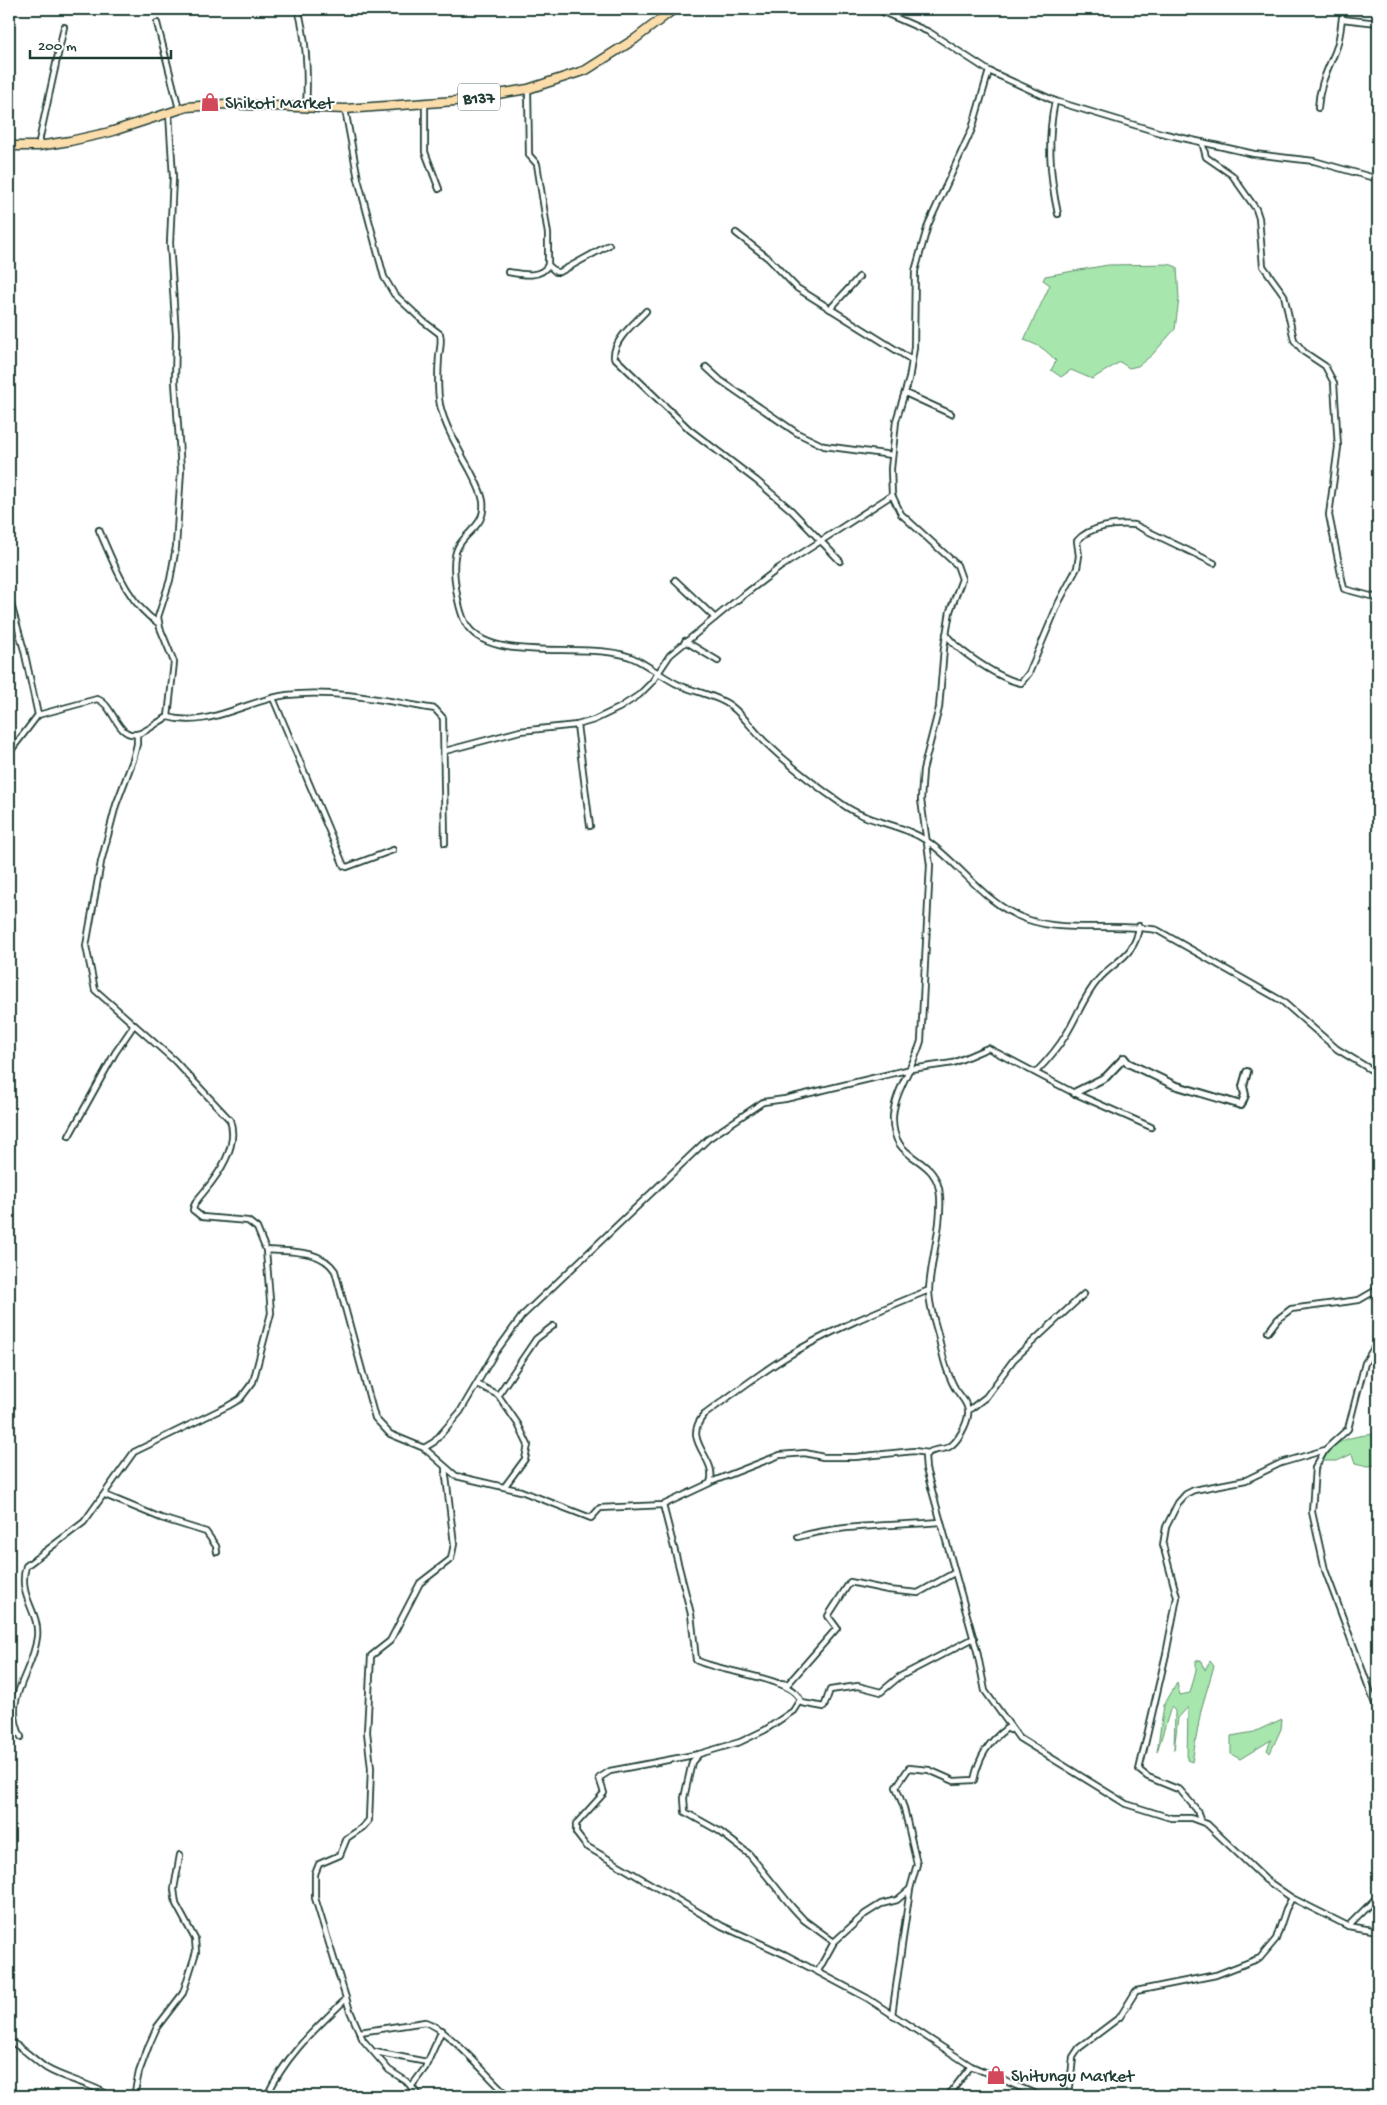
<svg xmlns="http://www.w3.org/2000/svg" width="1387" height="2105" font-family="'Gochi Hand',sans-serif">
  <rect width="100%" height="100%" fill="#fff"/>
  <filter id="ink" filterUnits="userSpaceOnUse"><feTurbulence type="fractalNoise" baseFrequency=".02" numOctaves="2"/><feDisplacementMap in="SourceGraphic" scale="10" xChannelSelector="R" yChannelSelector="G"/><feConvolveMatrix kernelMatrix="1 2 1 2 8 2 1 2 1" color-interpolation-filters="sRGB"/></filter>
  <g filter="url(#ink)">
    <!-- green -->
    <g fill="#a7e6ad" stroke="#639270">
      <path d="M1169,264L1177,267L1179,299L1175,329L1152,355L1138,366L1129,368L1120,362L1092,379L1071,370L1061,377L1051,370L1056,361C1044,348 1040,346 1024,340L1050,285L1043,280L1045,276L1108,265Z"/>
      <path d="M1375,1434L1378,1437V1465L1368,1466L1355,1463L1352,1454L1337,1461H1323C1332,1439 1354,1436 1375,1434Z"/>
      <path d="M1196,1660L1202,1661L1205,1670L1210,1661L1214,1666L1201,1710L1192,1762L1187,1760L1188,1707L1178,1718L1174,1750L1175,1711L1171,1707L1157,1752L1164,1705L1177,1683L1180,1695L1190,1693L1196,1670Z"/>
      <path d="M1282,1719L1281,1729L1270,1753L1267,1750L1271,1740L1240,1759L1231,1754V1736L1254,1732Z"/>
    </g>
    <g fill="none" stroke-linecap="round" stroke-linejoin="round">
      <!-- street casing -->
      <g stroke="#1f3d34" stroke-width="8">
        <g id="street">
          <path d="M298,9C307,40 308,76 306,108"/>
          <path d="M876,9L929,32L989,71L1055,101L1161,133L1254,154L1314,161L1378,179"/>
          <path d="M1342,19L1378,23"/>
          <path d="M157,23L179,109"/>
          <path d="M989,71L972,129L928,225L915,271L914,348L909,379L896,421L891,469L892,495L901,514L957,565L962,579L950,611L944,648L939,708L923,770L921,800L930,865L921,1041C914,1066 895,1090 893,1116C891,1166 937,1152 940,1196C942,1227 931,1258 929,1290C929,1305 934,1320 938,1334C942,1353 946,1372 955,1388C960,1396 970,1405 968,1415C967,1424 958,1442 949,1447C941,1451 931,1448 925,1456L926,1469L977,1651L985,1691L1019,1738L1126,1804L1171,1818H1191L1207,1824L1266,1880L1292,1898L1348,1926L1378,1896"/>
          <path d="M528,89L529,155L537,164L548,234V265L556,272H560L609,245"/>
          <path d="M1055,101C1047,138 1050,178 1058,214"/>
          <path d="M425,103V152L439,189"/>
          <path d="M1318,108C1319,86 1327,71 1335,52C1341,38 1341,23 1343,9"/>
          <path d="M345,109L358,179L384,277L394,294L423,321L440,334C442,342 440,348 439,356C438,371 437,390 440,405C445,427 459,450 470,470C475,480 481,490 483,501C486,526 467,530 458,547C449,563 458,613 468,627C496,666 595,638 637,660C650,667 662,676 675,683C692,692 715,694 731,706C744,716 753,730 765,742C788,764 816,786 842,804C868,823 900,823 927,841C962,865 985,905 1026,919C1068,934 1114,922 1157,930L1282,1001L1337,1049L1378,1074"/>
          <path d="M1202,142L1206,157L1232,175L1256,209L1259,218L1263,266L1284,295L1294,340L1304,352L1325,366L1334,383L1338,447L1329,515L1344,589L1378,598"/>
          <path d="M38,146L64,27"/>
          <path d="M736,233L768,258L797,288L912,360"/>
          <path d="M508,272C520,274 541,279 548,265"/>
          <path d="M830,309L859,277"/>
          <path d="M646,311C635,323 613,340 614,357L690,430L757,481L791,510L840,561"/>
          <path d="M706,367L720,380L797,433L824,446L892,455"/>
          <path d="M905,393L951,414"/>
          <path d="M99,530C114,563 127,603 158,623"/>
          <path d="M675,580L715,618"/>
          <path d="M9,597L24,650L38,715"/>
          <path d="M946,634C957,651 1000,679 1021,683L1029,673L1059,602L1077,568L1079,556L1077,541C1089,526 1118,523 1135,525L1214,563"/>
          <path d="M685,641L718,661"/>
          <path d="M273,698L344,866L347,867L393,850"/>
          <path d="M168,717L174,662L160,628L158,617L170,580L176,547L181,470L175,382L176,335L170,243L173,177L169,113"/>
          <path d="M577,725L590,826"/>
          <path d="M445,751L520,731L577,725L594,720L619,708L639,695L652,682L670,655L732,604L779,568L892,495"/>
          <path d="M9,753L38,715L97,699C114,704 116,738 137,734C147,732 158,721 168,717C208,729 247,700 287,695C335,689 387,701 435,709L443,718L445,843"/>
          <path d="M1036,1072C1048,1060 1058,1048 1067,1033C1078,1015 1084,996 1098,980C1114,961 1136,956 1139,926"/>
          <path d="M69,1136L115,1053L134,1025"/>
          <path d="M266,1250C290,1252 321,1249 335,1271L375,1418L390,1434L424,1448L434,1442L460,1412L493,1356L522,1316L708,1139L763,1102L785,1099L911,1069L953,1063L988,1048L1074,1093L1151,1127"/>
          <path d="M1268,1332L1278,1319L1291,1309L1359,1300L1378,1289"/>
          <path d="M1378,1341L1365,1363L1348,1429L1325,1450L1315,1468L1312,1512L1325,1570L1378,1712"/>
          <path d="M477,1384L498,1395L518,1424L528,1445L525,1459L505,1486"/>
          <path d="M498,1395L536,1339L553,1326"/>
          <path d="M969,1410L986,1397L1014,1359L1084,1294"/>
          <path d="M424,1448L456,1476L521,1491L591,1518L600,1508L663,1505L710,1483C719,1458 680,1442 704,1415C730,1396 756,1376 783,1359C828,1331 880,1310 929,1290"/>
          <path d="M711,1482L780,1455L805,1453L823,1457H855L914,1451L928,1453"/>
          <path d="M105,1495L161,1518L206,1532L216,1546L217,1552"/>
          <path d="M663,1505L691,1614L696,1660C717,1672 793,1677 800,1700L793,1711L765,1730L740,1742L699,1754L692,1762L684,1798L685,1812L719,1831L749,1854L792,1907L804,1920L834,1942"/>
          <path d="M798,1537C844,1524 893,1526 941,1522"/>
          <path d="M780,1683L788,1684L837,1628L828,1616L850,1582L888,1590L918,1593L954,1573"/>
          <path d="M800,1700L802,1703L824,1707L830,1690L858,1686L881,1692L899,1677L974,1638"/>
          <path d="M21,1737C2,1697 33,1674 37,1637C40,1611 17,1597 26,1566L84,1522L134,1452L228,1406L240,1399L253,1382L271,1313L266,1250L257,1228L248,1221L202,1217L193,1210C194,1202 199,1198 203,1193C219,1174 239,1146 230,1120L174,1060L95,990L86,946L101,862L116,805L133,760L137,744V734"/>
          <path d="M699,1754L610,1771L599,1778L604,1793L576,1824V1833L586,1846L722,1926L786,1955L867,1998L971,2066"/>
          <path d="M1200,1820L1197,1810L1180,1790L1148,1777L1139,1770L1166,1654L1177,1597L1163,1545L1166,1527L1178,1503L1186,1494L1194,1490L1246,1480L1281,1463L1325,1450"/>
          <path d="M1348,1926L1378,1931"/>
          <path d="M818,1971L834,1942L865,1914L881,1904L897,1900L910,1889"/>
          <path d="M892,2015L910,1889L917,1864L904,1808L896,1787L909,1768L929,1770L954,1781L974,1780C979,1757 988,1742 1007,1728L1010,1730"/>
          <path d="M360,2032L425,2022C449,2029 487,2077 509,2096"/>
          <path d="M9,2041C24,2048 33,2059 46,2068C66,2080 91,2083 110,2096"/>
          <path d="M375,2052L427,2062"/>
          <path d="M411,2087L425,2068L442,2030"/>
          <path d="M134,2096L139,2072L149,2045L157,2027L183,1993L196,1952L195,1939L176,1904L174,1889L180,1855"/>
          <path d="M267,2096C285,2056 315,2029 346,1999"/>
          <path d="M420,2096L406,2081L389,2070L363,2040L350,2011L315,1898V1874L319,1864L340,1855L347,1838L363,1827L369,1820L371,1768L367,1732L371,1656L390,1641L420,1583L451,1559L454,1544L445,1468"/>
          <path d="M948,2096L971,2066L1040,2096"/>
          <path d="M1069,2096L1073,2057L1079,2048L1120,2017L1136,1991L1216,1975L1260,1958L1276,1939L1286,1909L1292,1898"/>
        </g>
      </g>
      <!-- secondary casing -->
      <g stroke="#1f3d34" stroke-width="10">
        <path id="secondary" d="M1074,1093L1106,1077L1124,1058L1128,1063L1174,1085L1241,1105L1245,1095L1243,1086L1247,1072"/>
      </g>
      <!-- primary casing -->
      <g stroke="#1f3d34" stroke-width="11">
        <path id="primary" d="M9,146H38L70,141L110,132L187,107L225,104L345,109L455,101L528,89L586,70L635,39L674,9"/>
      </g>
      <!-- street -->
      <use href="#street" stroke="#fff" stroke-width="4.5"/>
      <!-- secondary -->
      <use href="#secondary" stroke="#fff" stroke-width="6"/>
      <!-- primary -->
      <use href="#primary" stroke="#fbddab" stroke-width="8"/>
    </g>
  </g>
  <!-- icons -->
  <defs>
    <g id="shop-bare" transform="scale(1.5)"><path d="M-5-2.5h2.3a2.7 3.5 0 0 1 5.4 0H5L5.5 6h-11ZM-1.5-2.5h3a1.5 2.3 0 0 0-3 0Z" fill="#d1495b" stroke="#fff" stroke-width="2.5" paint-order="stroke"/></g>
  </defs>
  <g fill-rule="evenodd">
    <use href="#shop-bare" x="210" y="102"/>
    <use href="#shop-bare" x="996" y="2075"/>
  </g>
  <g text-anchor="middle" stroke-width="4" stroke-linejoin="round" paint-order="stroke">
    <!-- shield labels -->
    <rect fill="#fff" stroke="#627771" stroke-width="1" x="458" y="83.5" width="42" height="27" rx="4"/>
    <g font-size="16" font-weight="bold" fill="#1f3d34">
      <text x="479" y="103">B137</text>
    </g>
    <!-- poi labels -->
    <g font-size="18" fill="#1f3d34" stroke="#fff" text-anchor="start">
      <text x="225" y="108">Shikoti Market</text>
      <text x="1011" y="2081">Shitungu Market</text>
    </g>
  </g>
  <!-- margin -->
  <rect width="1387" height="2105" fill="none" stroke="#fff" stroke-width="30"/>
  <rect x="15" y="15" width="1357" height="2075" fill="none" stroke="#1f3d34" stroke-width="2" filter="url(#ink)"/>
  <!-- scale -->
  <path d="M30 50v8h141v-8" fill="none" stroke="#1f3d34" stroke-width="2.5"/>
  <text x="38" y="50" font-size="15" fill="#1f3d34" stroke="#ffffff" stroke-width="4" paint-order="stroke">200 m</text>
</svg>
